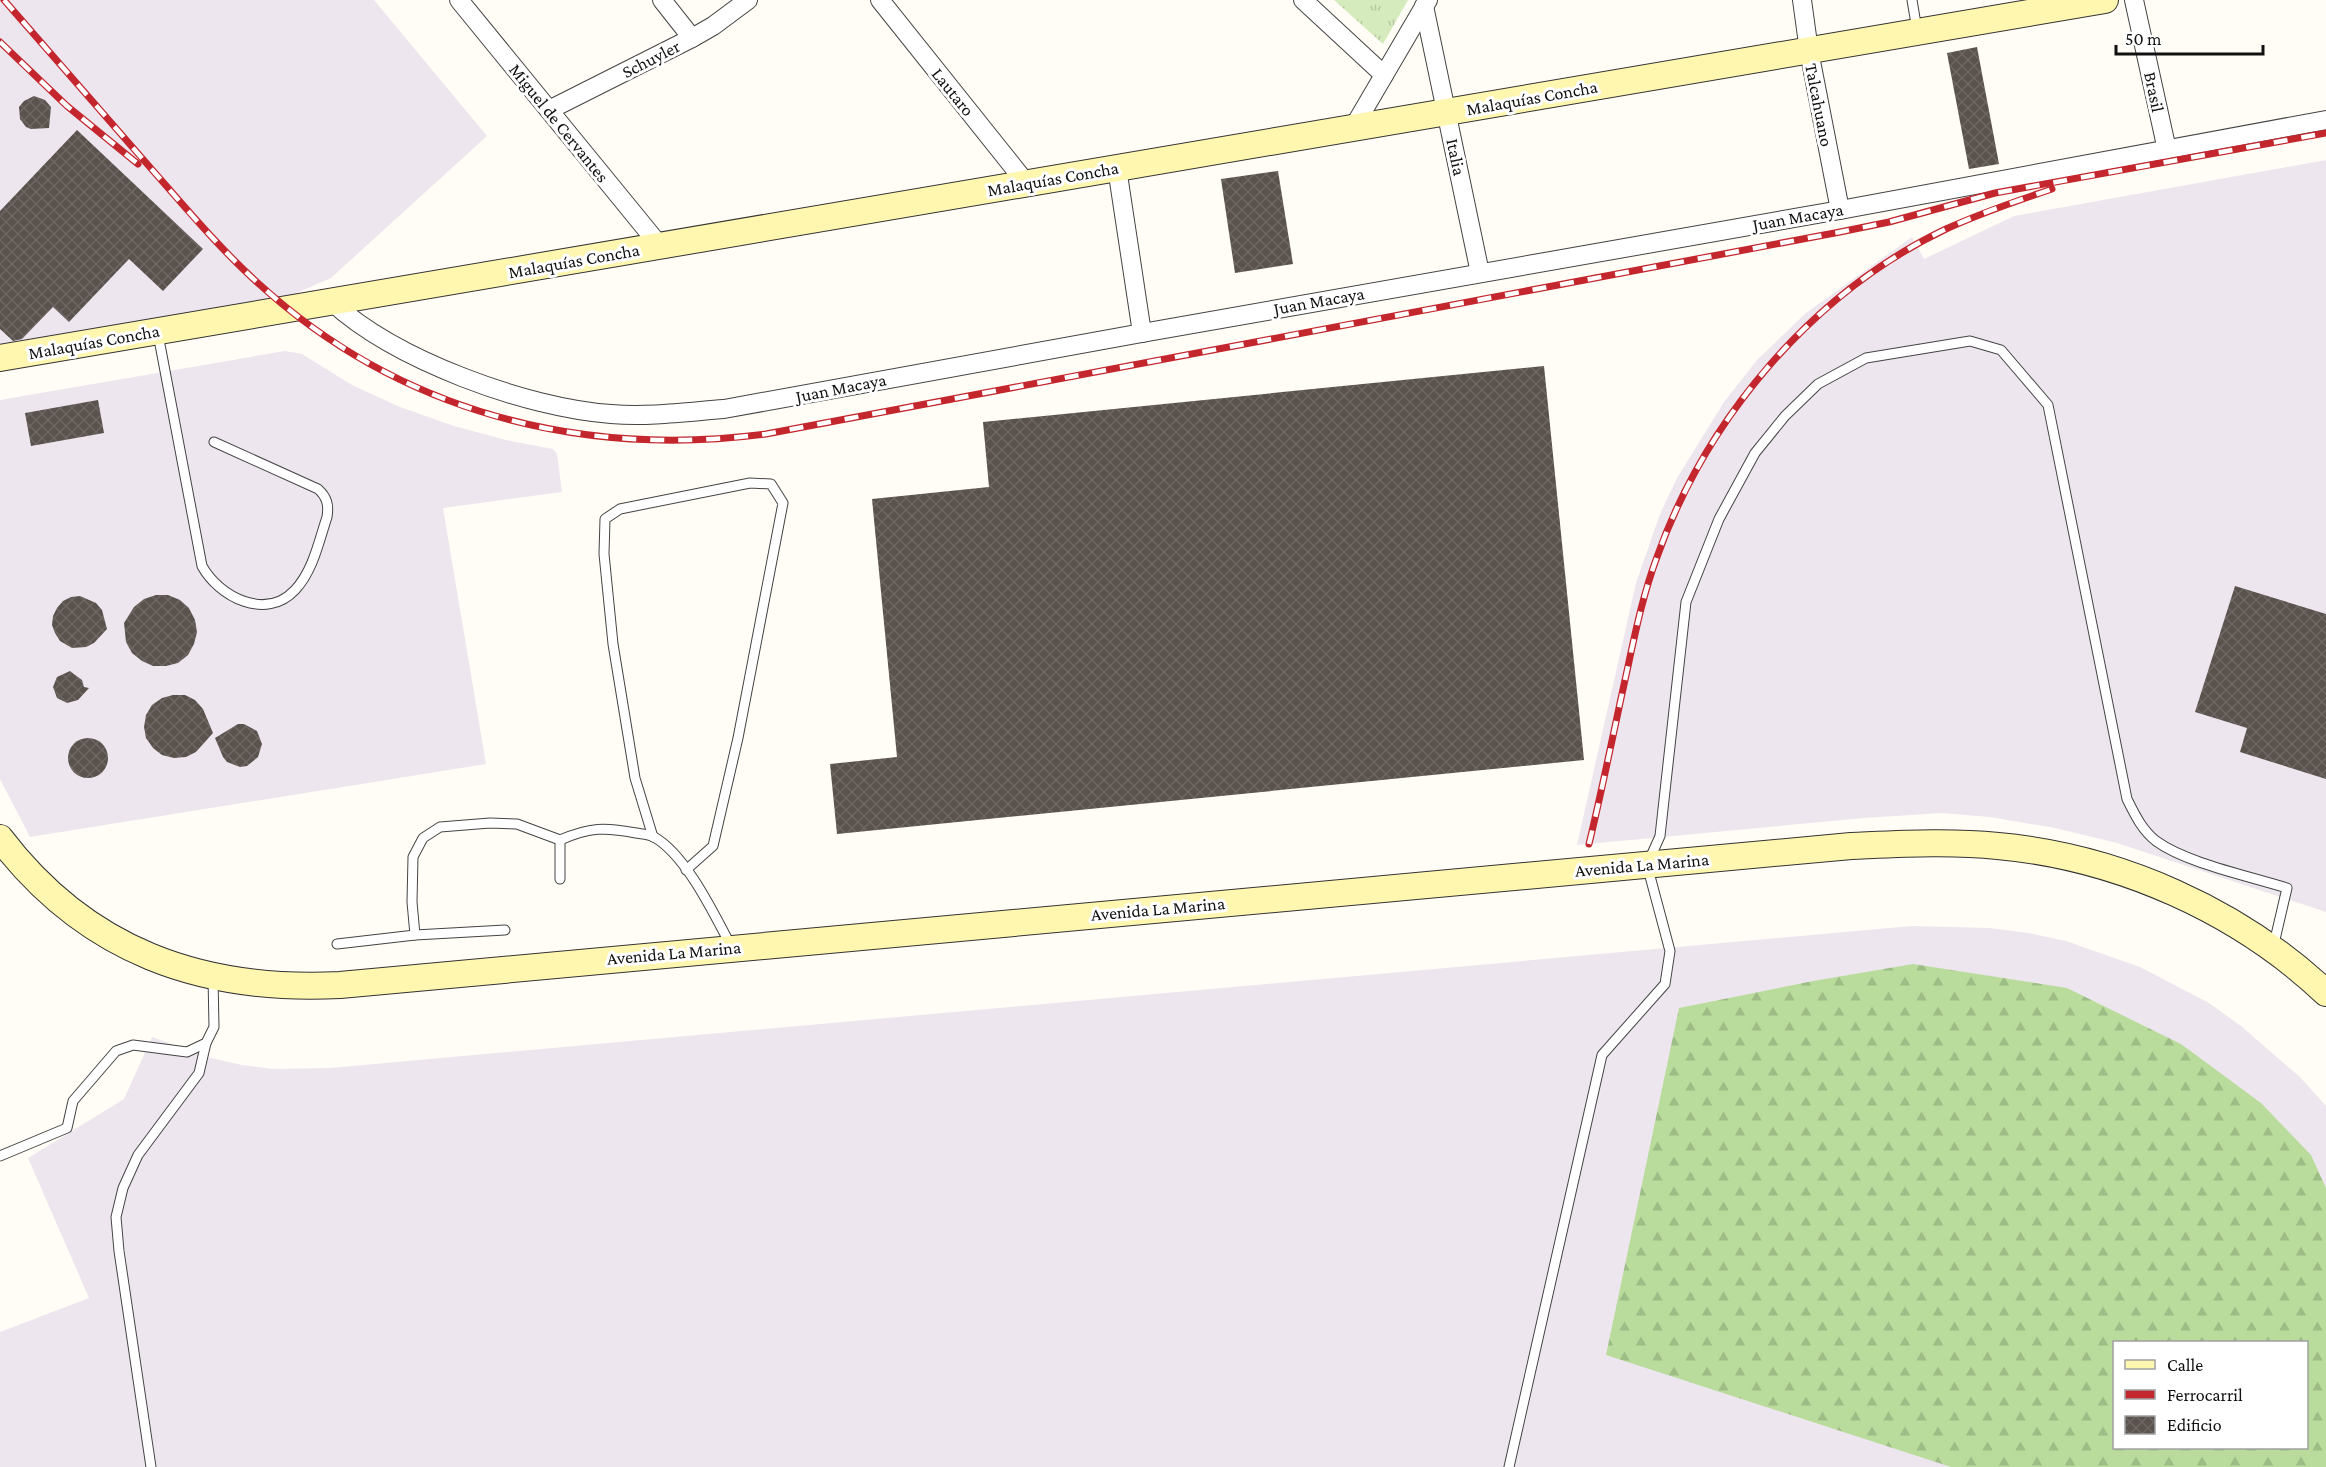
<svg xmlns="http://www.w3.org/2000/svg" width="2326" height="1467" font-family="'Crimson Pro',serif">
  <defs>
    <pattern id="forest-firs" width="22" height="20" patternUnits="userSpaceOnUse" patternTransform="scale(1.5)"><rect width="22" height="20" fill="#b9dc9c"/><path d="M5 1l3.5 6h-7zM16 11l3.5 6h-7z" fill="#9ebc85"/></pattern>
    <pattern id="park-tufts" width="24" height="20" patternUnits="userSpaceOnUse" patternTransform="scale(1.5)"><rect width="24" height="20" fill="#d5ebbd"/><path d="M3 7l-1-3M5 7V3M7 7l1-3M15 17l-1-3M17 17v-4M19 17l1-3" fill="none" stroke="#b6c8a1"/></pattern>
    <pattern id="building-cross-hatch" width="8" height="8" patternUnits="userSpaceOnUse" patternTransform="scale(1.5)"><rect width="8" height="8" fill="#5a524d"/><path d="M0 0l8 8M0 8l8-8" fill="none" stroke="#6d6662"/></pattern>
  </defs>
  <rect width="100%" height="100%" fill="#fffdf5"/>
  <!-- industrial -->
  <g fill="#eee6ef" fill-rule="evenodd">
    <path d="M0,0H374L487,136L331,278L262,308L0,352Z"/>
    <path d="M2326,160V912L2117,843L2055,828L1990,817L1942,813L1864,818L1577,845L1636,583L1660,514L1677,478L1724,402L1757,360L1806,313L1912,237L1924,259L2014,216Z"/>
    <path d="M285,351L302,354L352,385L400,407L454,426L506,440L553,449L557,454L562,492L443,508L486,764L30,837L0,779V400Z"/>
    <path d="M1912,926L1990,928L2028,933L2066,941L2140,967L2209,1003L2241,1026L2300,1077L2326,1106V1467H0V1332L89,1298L28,1158L124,1099L152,1037L211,1058L242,1065L272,1069L330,1068ZM2114,1342H2306V1448H2114Z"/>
  </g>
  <!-- forest -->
  <path fill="url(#forest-firs)" fill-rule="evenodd" d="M1913,964L2067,988L2181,1044L2261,1103L2311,1155L2326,1188V1467H1951L1606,1355L1679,1008L1813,981ZM2114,1342H2306V1448H2114Z"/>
  <!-- park -->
  <path fill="url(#park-tufts)" d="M1334,0H1408L1383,44Z"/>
  <!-- building -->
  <g fill="url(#building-cross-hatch)">
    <path d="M1977,47L1999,164L1969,169L1947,53Z"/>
    <path d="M34,96L45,100L51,107L49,128L31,129L26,127L20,119L19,107L24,101Z"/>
    <path d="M77,130L203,249L163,291L129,259L69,322L53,307L22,339L13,341L0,329V211Z"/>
    <path d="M1278,171L1293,264L1235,273L1221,179Z"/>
    <path d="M1544,366L1584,760L837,834L830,764L897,757L872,499L989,487L983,422Z"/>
    <path d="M98,400L104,433L31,446L25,413Z"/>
    <path d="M2235,586L2326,614V779L2240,752L2247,728L2195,712Z"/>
    <path d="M156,595H168L180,600L189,608L195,620L197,632L194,644L188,655L178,663L166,666H153L142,661L132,653L126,642L124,623L134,607L144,599Z"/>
    <path d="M80,596L96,603L102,610L107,629L94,643L86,647L72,648L60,641L55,633L52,625L53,616L57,608L63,601L71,597Z"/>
    <path d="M70,671L82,680L84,687L89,688L78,700L67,703L57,698L53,687L57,677Z"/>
    <path d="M173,695H185L195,700L203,709L213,733L196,752L186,757L174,758L162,755L153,748L146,738L144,727L146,715L152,705L162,698Z"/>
    <path d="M238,724H244L257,731L262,744L258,757L247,766L240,767L227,762L223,757L215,738Z"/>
    <circle cx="88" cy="758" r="20"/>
  </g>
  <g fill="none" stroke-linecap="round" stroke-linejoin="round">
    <!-- service casing -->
    <g stroke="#444" stroke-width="11">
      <g id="service">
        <path d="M1912,0L1917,30"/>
        <path d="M158,334L202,566C219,597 266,621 295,590C313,571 319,541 327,517C329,505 327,497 318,489L214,442"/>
        <path d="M653,837L635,778L613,644L604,554L605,519L620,509L750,483L771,484L783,503L738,738L713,846L686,870"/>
        <path d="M560,840V879"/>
        <path d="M415,935L412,902L413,857L423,838L440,827L490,823L517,824L560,840C590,827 605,827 636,833C641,834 649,834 654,837C686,855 714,914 731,946"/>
        <path d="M337,944L415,935L505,930"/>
        <path d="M0,1156L67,1128L73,1101L116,1051L133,1045L187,1052L206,1043L214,1027L213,977"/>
        <path d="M151,1467L119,1251L116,1217L123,1188L138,1155L199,1073L206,1043"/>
        <path d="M1509,1467L1602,1055L1665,984L1670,951L1647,865L1660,836L1686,602L1719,519L1755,453L1785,416L1818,384L1866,358L1970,341L2001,350L2048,405L2127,799C2135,815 2142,830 2156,841C2186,863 2249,876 2287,888L2273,948"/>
      </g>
    </g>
    <!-- minor casing -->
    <g stroke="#444" stroke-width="20">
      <g id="minor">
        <path d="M459,0L660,246"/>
        <path d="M662,0L692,38"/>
        <path d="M880,0L1027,184"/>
        <path d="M1303,0L1384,75"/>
        <path d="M1802,0L1809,51L1840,210"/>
        <path d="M2134,0L2167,150"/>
        <path d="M1424,6L1480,273"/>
        <path d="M549,110L692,38L713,26L748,0"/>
        <path d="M1353,128L1428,0"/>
        <path d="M1117,168L1142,333"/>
        <path d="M332,302C395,360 526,408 611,414C649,417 686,412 724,409L1142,333L1840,210L2326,120"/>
      </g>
    </g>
    <!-- secondary casing -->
    <g stroke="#333" stroke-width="28">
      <g id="secondary">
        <path d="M0,358L2105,0"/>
        <path d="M0,838C86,951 201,992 340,985L1851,846C1900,844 1949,841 1998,846C2118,857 2238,910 2326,993"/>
      </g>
    </g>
    <!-- service -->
    <use href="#service" stroke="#fff" stroke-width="9"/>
    <!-- minor -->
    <use href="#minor" stroke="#fff" stroke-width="18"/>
    <!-- secondary -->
    <use href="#secondary" stroke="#fff6b0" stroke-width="26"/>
    <!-- rail casing -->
    <g stroke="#c4262e" stroke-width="7">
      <g id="rail">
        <path d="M4,0C52,55 100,110 148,165C184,206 219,248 259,284C400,412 580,458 766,434L1840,232L1889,222L1995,193L2326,133"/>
        <path d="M0,42L67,106L138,164"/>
        <path d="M1589,844C1602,790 1613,735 1625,680C1634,639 1642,597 1657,557C1706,419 1812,293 1946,229C1981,213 2016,201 2052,189"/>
      </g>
    </g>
    <!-- rail -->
    <use href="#rail" stroke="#fff" stroke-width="4.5" stroke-dasharray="14" stroke-linecap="butt"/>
  </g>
  <g text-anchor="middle" stroke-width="6" stroke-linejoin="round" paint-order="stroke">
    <!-- street labels -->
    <g font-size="18" fill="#111" stroke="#fff">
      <text transform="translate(651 59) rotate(-27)" y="6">Schuyler</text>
      <text transform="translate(953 92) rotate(51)" y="6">Lautaro</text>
      <text transform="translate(2154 92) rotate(78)" y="6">Brasil</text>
      <text transform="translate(1532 98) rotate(-10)" y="6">Malaquías Concha</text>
      <text transform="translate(1819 105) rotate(79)" y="6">Talcahuano</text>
      <text transform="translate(559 123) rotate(51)" y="6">Miguel de Cervantes</text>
      <text transform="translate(1456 157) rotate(78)" y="6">Italia</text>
      <text transform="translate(1053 179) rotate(-10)" y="6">Malaquías Concha</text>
      <text transform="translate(1798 217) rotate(-10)" y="6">Juan Macaya</text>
      <text transform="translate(574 261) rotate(-10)" y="6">Malaquías Concha</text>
      <text transform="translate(1319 301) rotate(-10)" y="6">Juan Macaya</text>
      <text transform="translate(94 342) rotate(-10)" y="6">Malaquías Concha</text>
      <text transform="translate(841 388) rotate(-11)" y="6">Juan Macaya</text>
      <text transform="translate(1642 865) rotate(-5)" y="6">Avenida La Marina</text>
      <text transform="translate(1158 909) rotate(-5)" y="6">Avenida La Marina</text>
      <text transform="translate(674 953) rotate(-5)" y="6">Avenida La Marina</text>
    </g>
  </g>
  <!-- legend -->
  <rect x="2113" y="1341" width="195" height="108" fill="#ffffff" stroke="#a0a0a0" stroke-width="1.5"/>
  <rect x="2125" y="1360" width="30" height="9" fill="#fff6b0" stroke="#a0a0a0" stroke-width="1.5"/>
  <text x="2167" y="1371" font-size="18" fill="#111111">Calle</text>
  <rect x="2125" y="1390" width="30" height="9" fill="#c4262e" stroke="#a0a0a0" stroke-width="1.5"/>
  <text x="2167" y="1401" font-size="18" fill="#111111">Ferrocarril</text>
  <rect x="2125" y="1416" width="30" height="18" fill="url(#building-cross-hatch)" stroke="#a0a0a0" stroke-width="1.5"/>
  <text x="2167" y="1431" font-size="18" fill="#111111">Edificio</text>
  <!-- scale -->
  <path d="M2116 45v9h147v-9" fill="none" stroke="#111111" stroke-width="3"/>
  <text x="2125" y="45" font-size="18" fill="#111111" stroke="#ffffff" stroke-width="4.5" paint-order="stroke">50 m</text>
</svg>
